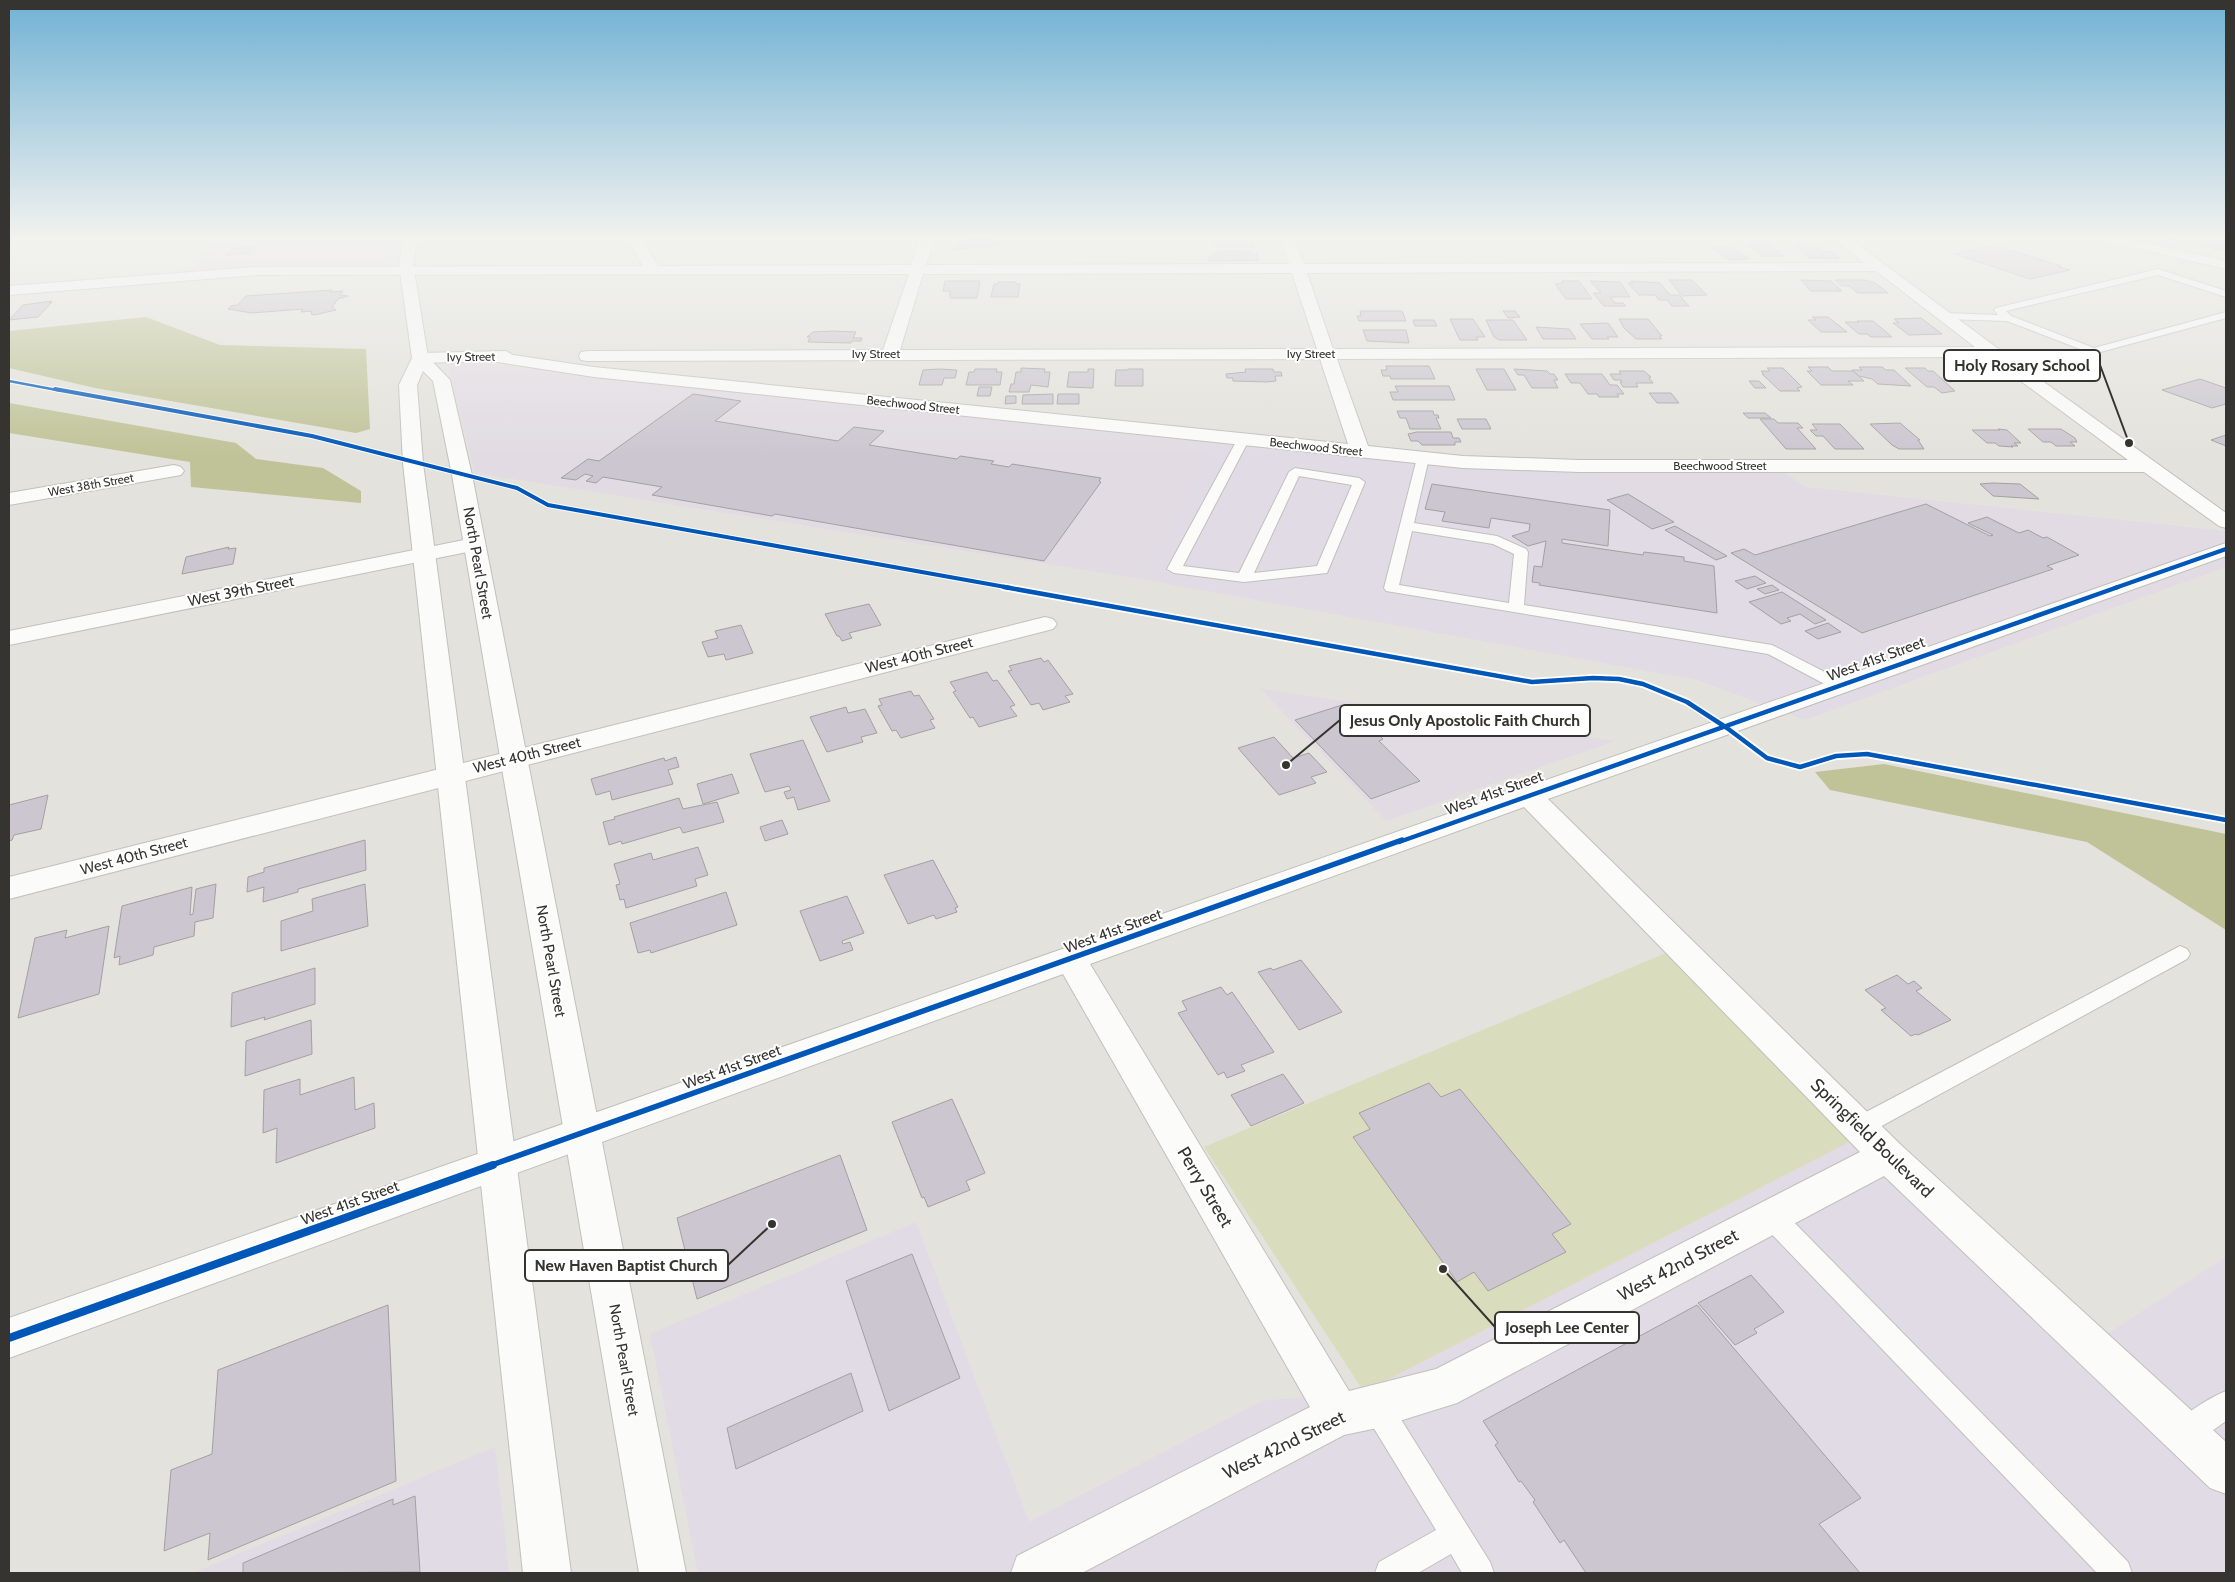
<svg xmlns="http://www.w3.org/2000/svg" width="2235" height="1582" font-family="Cabin,sans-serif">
  <rect width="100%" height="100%" fill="#e3e2dc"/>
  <!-- commercial -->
  <g fill="#e0dbe4">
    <path d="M318,236H393L391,240L389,274H262L181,280L213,244Z"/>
    <path d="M2118,236H2198L2176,249Z"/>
    <path d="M1217,442L1485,470L1589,472L1928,675L1805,720L1698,680L1141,579Z"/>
    <path d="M1855,1139L2075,1355L2226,1257V1573H698L650,1334L916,1222L1029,1522L1262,1401L1364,1392Z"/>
    <path d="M495,1447L509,1573H193Z"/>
  </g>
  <!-- industrial -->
  <g fill="#e2dbe3">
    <path d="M446,360L1217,442L1141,579L475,473Z"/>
    <path d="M1782,471L1805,487L2226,531V567L1928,675L1589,472Z"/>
    <path d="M1261,689L1615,741L1386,821Z"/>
  </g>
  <!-- green -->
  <path fill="#daddbd" d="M1666,953L1855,1139L1364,1392L1204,1147Z"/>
  <!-- forest -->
  <g fill="#bfc397">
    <path d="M146,317L220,345L366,349L370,429L356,433L95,388L9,368V331Z"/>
    <path d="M9,403L236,443L256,459L323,468L361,491V503L191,487L190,462L9,433Z"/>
    <path d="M1884,764L2226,834V930L2087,842L1830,790L1815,772Z"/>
  </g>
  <!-- building -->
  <g fill="#cbc6d0" stroke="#a2a1a0">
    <path d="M2153,236H2181L2188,237L2180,242Z"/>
    <path d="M1228,238H1252L1254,248L1215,247L1214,241L1229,240Z"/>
    <path d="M2202,238L2219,242L2226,240V251L2194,244Z"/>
    <path d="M966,239H996L995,242H1000L999,245L955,249L958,241H965Z"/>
    <path d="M1746,243H1767L1784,256H1763Z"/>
    <path d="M1794,244L1815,245L1823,252H1832L1839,258H1809Z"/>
    <path d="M1994,245L2061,266L2059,267L2070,270L2030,279L1955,254Z"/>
    <path d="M1732,246L1749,259L1729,260L1712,247Z"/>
    <path d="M254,247L249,253L227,255L232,249Z"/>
    <path d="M1218,251H1251V254H1257L1259,260L1209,261V257H1213V253H1218Z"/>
    <path d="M1669,280H1692L1707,295L1682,296Z"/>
    <path d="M1801,280L1831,281L1842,291H1811Z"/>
    <path d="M1835,280H1865L1875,283L1888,293H1858L1849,286H1842Z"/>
    <path d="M945,281H980L977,298H950V291H943Z"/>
    <path d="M1561,281H1579L1592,299H1566L1555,284L1563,283Z"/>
    <path d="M1590,281L1620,282L1630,297H1610L1615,303H1623L1626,306H1604L1593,293H1601Z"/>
    <path d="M1631,281L1660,283L1670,295H1679L1689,306H1672L1667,300H1659L1655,295H1639L1628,283H1633Z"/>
    <path d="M998,282H1016V284H1020L1018,297H991L994,284H998Z"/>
    <path d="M332,290L330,292L343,291L340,295L348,296L338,299L332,307L336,310L314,315L311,314L312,311L301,312L303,309L252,313L228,309L231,306L238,305L246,296Z"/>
    <path d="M52,301L49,303L52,302L38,317L9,320L23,305Z"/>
    <path d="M1360,311H1402L1406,321H1359L1357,316H1361Z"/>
    <path d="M1503,311H1515L1520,317L1508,318Z"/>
    <path d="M1812,317H1828L1847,332H1821L1808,320H1816Z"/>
    <path d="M1921,318L1942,334L1909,335L1893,323H1899L1894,319Z"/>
    <path d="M1450,319H1473L1485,337H1476L1478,340H1460Z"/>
    <path d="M1619,319H1648L1662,336H1659L1662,339H1636L1624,328Z"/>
    <path d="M1413,320H1434L1437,326H1415Z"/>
    <path d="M1486,320H1513L1527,340H1499L1494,337Z"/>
    <path d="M1857,321H1873L1892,337H1871L1867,334H1859L1845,322H1859Z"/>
    <path d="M1608,323L1618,337H1607L1609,339H1592L1580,324Z"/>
    <path d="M1536,327L1569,329L1576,339H1543Z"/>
    <path d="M1363,330H1406L1409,343L1367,341Z"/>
    <path d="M833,331L856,332L853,338H862L861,341H852L851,343L808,342L810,337H807L813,332Z"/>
    <path d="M1386,366H1429L1435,379H1391L1390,376H1383L1381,370H1387Z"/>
    <path d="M1808,367H1828L1832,371H1853L1864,381H1848L1853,385H1821L1807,371H1812Z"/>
    <path d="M1859,367H1882L1886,370H1894L1911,386L1878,384L1872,379L1859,376L1852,370H1862Z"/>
    <path d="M1021,368L1045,369L1044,372H1050L1048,387L1031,385L1029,392H1009L1011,384H1014L1016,372H1021Z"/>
    <path d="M1767,368H1783L1802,387L1797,388L1800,391H1780L1762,374H1764L1761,371H1770Z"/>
    <path d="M1905,368H1925L1928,371H1933L1955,391L1942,393L1934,387H1927Z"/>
    <path d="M939,369L957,370L955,378H944L942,385H919L923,370Z"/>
    <path d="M975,369H997L996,372H1002L1000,385H966L969,372H974Z"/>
    <path d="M1088,369H1094L1093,388L1067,387L1069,372H1088Z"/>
    <path d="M1128,369H1143V386H1115L1116,370H1127Z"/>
    <path d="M1245,369H1273L1274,372H1281L1282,376H1275L1276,381L1267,382L1233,381V378H1227L1226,374L1246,372Z"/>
    <path d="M1476,369H1504L1516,390H1487Z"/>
    <path d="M1514,369L1547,371L1550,374H1554L1558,380H1554L1558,388H1532L1524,375H1518Z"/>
    <path d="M1619,371H1644L1651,377L1649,378L1653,383H1636L1638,387H1623L1620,382H1622L1621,380H1614L1610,374H1621Z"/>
    <path d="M1565,374H1602L1610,385H1617L1624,394H1617L1619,397H1599L1597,394H1588L1580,383H1571Z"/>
    <path d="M2200,379L2226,388V404L2212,408L2162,390Z"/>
    <path d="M1749,381H1759L1766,388H1755Z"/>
    <path d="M1395,386H1449L1455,400H1393L1390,392H1398Z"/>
    <path d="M979,387H992L990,396H977Z"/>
    <path d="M1649,393H1671L1679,403H1657Z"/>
    <path d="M693,394L741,401L715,421L838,441L854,427L884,431L869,445L957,459L960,456L994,461L991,464L1009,467L1012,464L1101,478L1099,481L1101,482L1044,561L775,514L772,516L652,495L662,487L603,477L596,483L586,481L593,476L585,474L576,480L561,478L588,459L599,461Z"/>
    <path d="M1053,394V404H1022L1023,395Z"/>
    <path d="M1058,394H1079V404H1057Z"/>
    <path d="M1006,396H1016V403L1005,404Z"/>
    <path d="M1397,411H1433L1434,415H1438L1439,418H1436L1441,429H1410L1406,418H1400Z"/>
    <path d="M1743,413H1765L1771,418H1748Z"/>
    <path d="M1457,419H1486L1491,429H1462Z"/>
    <path d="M1760,419H1774L1778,423H1798L1803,428H1797L1816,449H1786Z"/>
    <path d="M1900,423L1920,440H1918L1924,449H1899L1892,445L1870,424Z"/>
    <path d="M1812,424H1840L1864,449H1835L1823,436H1816L1810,430H1817Z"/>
    <path d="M1998,429L2007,430L2021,443H2014L2018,446H2011L2013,447L1999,446L1995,443H1987L1972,430H2000Z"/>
    <path d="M2028,429H2061L2075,438L2077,442H2070L2075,446H2056L2051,442H2043Z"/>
    <path d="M1417,432H1451L1453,438H1459L1461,442H1455V445H1422L1418,441H1411L1408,434Z"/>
    <path d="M2226,435V446L2211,440Z"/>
    <path d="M1992,483L2020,484L2039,499L1993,496L1980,484Z"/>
    <path d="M1432,484L1610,510L1608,546L1562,539V543L1643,555L1644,552L1684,557V561L1714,566L1717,613L1539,585L1540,583L1532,582L1534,566L1542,567L1546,541L1528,546L1512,536L1529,531L1530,524L1491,518L1489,528L1442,521L1445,512L1425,509Z"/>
    <path d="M1628,494L1674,522L1652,529L1607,500Z"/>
    <path d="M1926,504L1990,536L1993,535L1968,523L1987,517L2019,533L2028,530L2043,538L2047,537L2079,555L2047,566L2053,569L1862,633L1731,553L1744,549L1755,555Z"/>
    <path d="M1675,526L1727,556L1716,560L1665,530Z"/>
    <path d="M229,547L228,549L236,548L233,564L182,574L186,557Z"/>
    <path d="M1755,576L1766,583L1747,589L1735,581Z"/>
    <path d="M1772,585L1779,590L1765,594L1757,589Z"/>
    <path d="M1782,592L1826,620L1815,624L1800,614L1787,618L1791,621L1781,624L1749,602Z"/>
    <path d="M869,604L881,625L849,633L852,638L842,641L839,636H837L825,614Z"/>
    <path d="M1828,623L1841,632L1818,639L1805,631Z"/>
    <path d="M741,625L753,653L726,660L724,654L708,657L702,642L718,638L715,631Z"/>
    <path d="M1041,658L1044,662L1048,660L1073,694L1065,696L1070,702L1043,710L1039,703L1031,705L1008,671L1012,670L1009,666Z"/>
    <path d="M987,672L993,681L997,680L1015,705L1010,707L1017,716L979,727L973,717L970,718L953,692L956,691L950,682Z"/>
    <path d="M911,691L914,696L919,695L934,719L930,720L935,728L901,738L896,730L892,731L878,706L882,705L879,699Z"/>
    <path d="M1342,705L1369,731L1373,729L1383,739L1379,741L1420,781L1371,799L1295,720Z"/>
    <path d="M846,707L848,713L865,709L877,733L861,737L863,742L827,752L810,717Z"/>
    <path d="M1274,737L1293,758L1309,753L1327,772L1311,777L1316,783L1279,795L1238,748Z"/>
    <path d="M803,740L830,801L798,810L794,797L787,799L784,792L791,790L789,786L765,792L750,754Z"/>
    <path d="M676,757L679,767L668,770L673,784L612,800L610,791L596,795L591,779L664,758L665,761Z"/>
    <path d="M732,774L739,793L703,804L697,784Z"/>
    <path d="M48,795L41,829L14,835L12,840L9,841V805Z"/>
    <path d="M679,798L683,809L717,802L724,822L683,833L680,827L622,844L621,841L609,845L603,822L615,819L614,817Z"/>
    <path d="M782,820L788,834L765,841L760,827Z"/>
    <path d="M365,840L366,870L298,889V892L263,902L264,887L247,892L248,877L264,872V868Z"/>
    <path d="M698,847L708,875L695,879L697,886L626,908L624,899L620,900L616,885L620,884L614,864L651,853L653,860Z"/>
    <path d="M933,860L958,907L955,908L957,912L936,919L934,915L908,924L884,875Z"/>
    <path d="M216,884L213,918L195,922L194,936L154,947L153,955L119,965L120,956L114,958L122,906L192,887L190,915L193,914L196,889Z"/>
    <path d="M365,884L368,926L281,951V921L313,911L312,899Z"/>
    <path d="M726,892L737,925L651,953L650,950L638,953L630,923Z"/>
    <path d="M847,896L864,933L842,941L843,944L850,942L853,950L820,961L800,911Z"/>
    <path d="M109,926L99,994L18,1018L35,938L67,930L65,938Z"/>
    <path d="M1301,960L1342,1012L1299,1030L1258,972L1271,968L1273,970Z"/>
    <path d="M315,968V1004L264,1020L265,1017L231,1027L232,993Z"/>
    <path d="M1897,975L1908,984L1914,981L1922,988L1916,991L1951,1020L1918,1035L1916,1034L1911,1036L1881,1010L1886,1008L1865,990Z"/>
    <path d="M1221,987L1227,995L1232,992L1274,1052L1241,1065L1245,1071L1227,1078L1224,1072L1218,1075L1178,1013L1187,1010L1182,1001Z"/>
    <path d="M311,1020L312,1054L245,1076L246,1041Z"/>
    <path d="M1283,1074L1304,1103L1251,1126L1231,1095Z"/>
    <path d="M354,1077L355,1110L374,1103L375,1128L276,1163L277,1128L263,1133L264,1090L300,1079V1095Z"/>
    <path d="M1429,1083L1441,1097L1460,1089L1571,1224L1552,1234L1566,1252L1488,1291L1474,1272L1457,1282L1353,1137L1370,1129L1359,1113Z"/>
    <path d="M952,1099L985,1173L966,1181L970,1190L928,1207L924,1197L922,1198L892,1122Z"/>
    <path d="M840,1155L867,1230L697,1299L677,1218Z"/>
    <path d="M912,1254L960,1378L889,1411L846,1281Z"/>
    <path d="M1751,1275L1784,1312L1754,1329L1757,1333L1735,1345L1698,1303Z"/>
    <path d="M388,1305L396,1481L208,1560L210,1533L164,1551L171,1470L212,1454L218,1370Z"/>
    <path d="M1697,1305L1861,1498L1819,1524L1860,1573H1586L1564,1540L1560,1543L1533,1502L1535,1500L1521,1481L1519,1482L1495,1445L1498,1443L1483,1421Z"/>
    <path d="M851,1373L863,1411L736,1469L727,1428Z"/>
    <path d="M415,1496L420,1572L243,1573V1563L393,1499V1505Z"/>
  </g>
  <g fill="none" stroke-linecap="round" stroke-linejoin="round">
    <!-- service casing -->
    <g stroke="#c1c0bc" stroke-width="2">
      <g id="service">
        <path d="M2158,269L2226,291V297L2158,275L2006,311L2011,316L2094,348L2226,312V318L2093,354L2007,321L1945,319L1940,316L1945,313L1998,315L1994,310L1996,308Z"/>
        <path d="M1243,436L1249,440L1183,566L1239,573L1289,472L1295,468L1359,478L1365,482L1327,573L1244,582L1174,573L1167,569L1237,440ZM1299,476L1352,485L1317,566L1254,573Z"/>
        <path d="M1423,454L1429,458L1414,523L1497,536L1526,549L1528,552L1524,605L1772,645L1846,683L1848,686L1846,689H1834L1768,654L1386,591L1384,588L1417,458ZM1412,531L1493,544L1514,554L1509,603L1399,585Z"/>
        <path d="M2180,946L2187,949L2190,954L2187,959L1867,1134L1859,1137L1851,1134L1848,1127L1851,1120Z"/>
        <path d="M1771,1205L1780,1208L2128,1562L2132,1573H2097L1762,1224L1759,1216L1762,1208Z"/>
        <path d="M2226,1391V1421L2195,1443L2185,1447L2175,1443L2171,1433C2178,1416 2209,1398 2226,1391Z"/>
        <path d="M1377,1393L1387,1397L1490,1562L1494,1573H1462L1451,1554L1418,1573H1375L1379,1562L1436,1530L1367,1417L1363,1407L1367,1397Z"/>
      </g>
    </g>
    <!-- minor casing -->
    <g stroke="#c1c0bc" stroke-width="2">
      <g id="minor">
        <path d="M626,236H640L658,266L911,265L921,236H935L926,265L1289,264L1280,236H1294L1304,264L1864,263L1831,236H1846L2012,359L2226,513V528L2219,526L2144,472H1579L1463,468L594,377L491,361L420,363L414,362L412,358L414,354L420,353L506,351L513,355L594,367L1348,444L1320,359L587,361L581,360L579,356L581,352L587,351L883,350L909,274L257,275L9,295V286L257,267L643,266ZM1876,271L1975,347L1333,349L1307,273ZM1292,273L1317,349L900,350L923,274ZM1988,357L2128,460H1579L1463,456L1368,446L1337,359Z"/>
        <path d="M174,465L181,467L184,471L181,475L9,505V493Z"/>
        <path d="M474,538L482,539L485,544L482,549L9,645V631Z"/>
        <path d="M2226,543V556L1548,799L1901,1145L2226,1442V1494L2210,1488L1884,1176L1457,1403L1377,1428L1344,1435L1082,1573H1011L1017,1556L1310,1407L1063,974L9,1358V1318L1516,790L1517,788L1529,786ZM1524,807L1860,1152L1436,1369L1349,1391L1090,964Z"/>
        <path d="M1045,617L1053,619L1057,624L1053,629L9,899V877Z"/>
      </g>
    </g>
    <!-- tertiary casing -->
    <g stroke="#c1c0bc" stroke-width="2">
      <path id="tertiary" d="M404,236H418L413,264L428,357L450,380L472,475L686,1573H639L452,475L433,381L423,371L417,385L423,463L571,1573H523L403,463L399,385L412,358L399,264Z"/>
    </g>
    <!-- secondary casing -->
    <g stroke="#c1c0bc" stroke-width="2">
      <path id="secondary" d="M2092,236H2116L2226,261V269L2099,240Z"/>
    </g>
    <!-- service -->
    <use href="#service" fill="#fbfbfa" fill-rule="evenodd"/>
    <!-- minor -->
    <use href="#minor" fill="#fbfbfa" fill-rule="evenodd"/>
    <!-- tertiary -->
    <use href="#tertiary" fill="#fbfbfa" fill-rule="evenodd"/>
    <!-- secondary -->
    <use href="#secondary" fill="#fbfbfa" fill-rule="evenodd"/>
    <!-- cycleway-far4 casing -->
    <g stroke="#fff" stroke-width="4.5">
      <path id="cycleway-far4" d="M9,381L62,391"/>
    </g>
    <!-- cycleway-far3 casing -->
    <g stroke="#fff" stroke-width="6">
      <g id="cycleway-far3">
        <path d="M55,389L312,436L517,488L548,505L1011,588"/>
        <path d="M2115,588L2226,549"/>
      </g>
    </g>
    <!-- cycleway-far2 casing -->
    <g stroke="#fff" stroke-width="8">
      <g id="cycleway-far2">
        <path d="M1004,587L1532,682L1593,678L1619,679L1643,684L1687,702L1727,728L1767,758L1800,767L1836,756L1867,754L2226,820"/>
        <path d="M1399,842L2118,587"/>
      </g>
    </g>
    <!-- cycleway-far1 casing -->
    <g stroke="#fff" stroke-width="9">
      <path id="cycleway-far1" d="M489,1166L1402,840"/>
    </g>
    <!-- cycleway casing -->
    <g stroke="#fff" stroke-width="11">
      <path id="cycleway" d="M9,1338L493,1165"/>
    </g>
    <!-- cycleway-far4 -->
    <use href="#cycleway-far4" stroke="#0057b8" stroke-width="2.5"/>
    <!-- cycleway-far3 -->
    <use href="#cycleway-far3" stroke="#0057b8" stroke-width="4"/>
    <!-- cycleway-far2 -->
    <use href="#cycleway-far2" stroke="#0057b8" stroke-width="4.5"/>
    <!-- cycleway-far1 -->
    <use href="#cycleway-far1" stroke="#0057b8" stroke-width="5.5"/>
    <!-- cycleway -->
    <use href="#cycleway" stroke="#0057b8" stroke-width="8"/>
  </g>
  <!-- sky -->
  <linearGradient id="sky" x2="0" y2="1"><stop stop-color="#71b2d4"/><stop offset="0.52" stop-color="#f2f2ef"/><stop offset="1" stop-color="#f2f2ef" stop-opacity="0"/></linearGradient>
  <rect width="2235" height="457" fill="url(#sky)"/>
  <g text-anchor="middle" stroke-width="4" stroke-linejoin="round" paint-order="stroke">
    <!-- far-street labels -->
    <g font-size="12" fill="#353430" stroke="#fff">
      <text x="876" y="358">Ivy Street</text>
      <text x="1311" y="358">Ivy Street</text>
      <text transform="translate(471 357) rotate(-1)" y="4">Ivy Street</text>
      <text transform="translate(913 405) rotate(6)" y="4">Beechwood Street</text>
      <text transform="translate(1316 447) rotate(6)" y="4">Beechwood Street</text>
      <text x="1720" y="470">Beechwood Street</text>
      <text transform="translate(91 485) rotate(-10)" y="4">West 38th Street</text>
    </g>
    <!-- street labels -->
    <g font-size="15" fill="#353430" stroke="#fff">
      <text transform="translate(478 563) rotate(80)" y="5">North Pearl Street</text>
      <text transform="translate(241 591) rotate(-11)" y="5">West 39th Street</text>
      <text transform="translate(919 655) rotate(-14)" y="5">West 40th Street</text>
      <text transform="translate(1876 659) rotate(-20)" y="5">West 41st Street</text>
      <text transform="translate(527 755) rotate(-14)" y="5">West 40th Street</text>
      <text transform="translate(1494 793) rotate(-20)" y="5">West 41st Street</text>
      <text transform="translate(134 856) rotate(-15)" y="5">West 40th Street</text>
      <text transform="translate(1113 931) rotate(-20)" y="5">West 41st Street</text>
      <text transform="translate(551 961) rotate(80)" y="5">North Pearl Street</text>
      <text transform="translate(732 1067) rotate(-20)" y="5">West 41st Street</text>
      <text transform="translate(350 1203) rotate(-20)" y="5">West 41st Street</text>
      <text transform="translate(624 1360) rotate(80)" y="5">North Pearl Street</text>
    </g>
    <!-- near-street labels -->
    <g font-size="18" fill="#353430" stroke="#fff">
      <text transform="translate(1872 1138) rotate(44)" y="6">Springfield Boulevard</text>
      <text transform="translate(1205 1187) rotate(59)" y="6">Perry Street</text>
      <text transform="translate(1678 1265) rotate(-28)" y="6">West 42nd Street</text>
      <text transform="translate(1284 1445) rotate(-26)" y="6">West 42nd Street</text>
    </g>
  </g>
  <!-- callouts -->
  <path fill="none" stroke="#353430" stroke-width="2" d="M2129 443L2100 365M1286 765L1340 720M772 1224L728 1265M1443 1269L1495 1327"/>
  <g fill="#353430" stroke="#fff" stroke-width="2">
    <circle cx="2129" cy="443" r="5"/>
    <circle cx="1286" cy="765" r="5"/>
    <circle cx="772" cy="1224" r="5"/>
    <circle cx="1443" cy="1269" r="5"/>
  </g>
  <g fill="#fff" stroke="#353430" stroke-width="2">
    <rect x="1944" y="350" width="156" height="31" rx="5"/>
    <rect x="1340" y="705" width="250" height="31" rx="5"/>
    <rect x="525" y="1250" width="203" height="31" rx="5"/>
    <rect x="1495" y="1312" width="144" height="31" rx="5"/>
  </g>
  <g font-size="16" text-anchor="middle" font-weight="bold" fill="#353430">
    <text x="2022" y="371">Holy Rosary School</text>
    <text x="1465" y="726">Jesus Only Apostolic Faith Church</text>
    <text x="626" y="1271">New Haven Baptist Church</text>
    <text x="1567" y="1333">Joseph Lee Center</text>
  </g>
  <!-- border -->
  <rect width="2235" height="1582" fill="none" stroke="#353430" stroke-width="20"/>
</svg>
